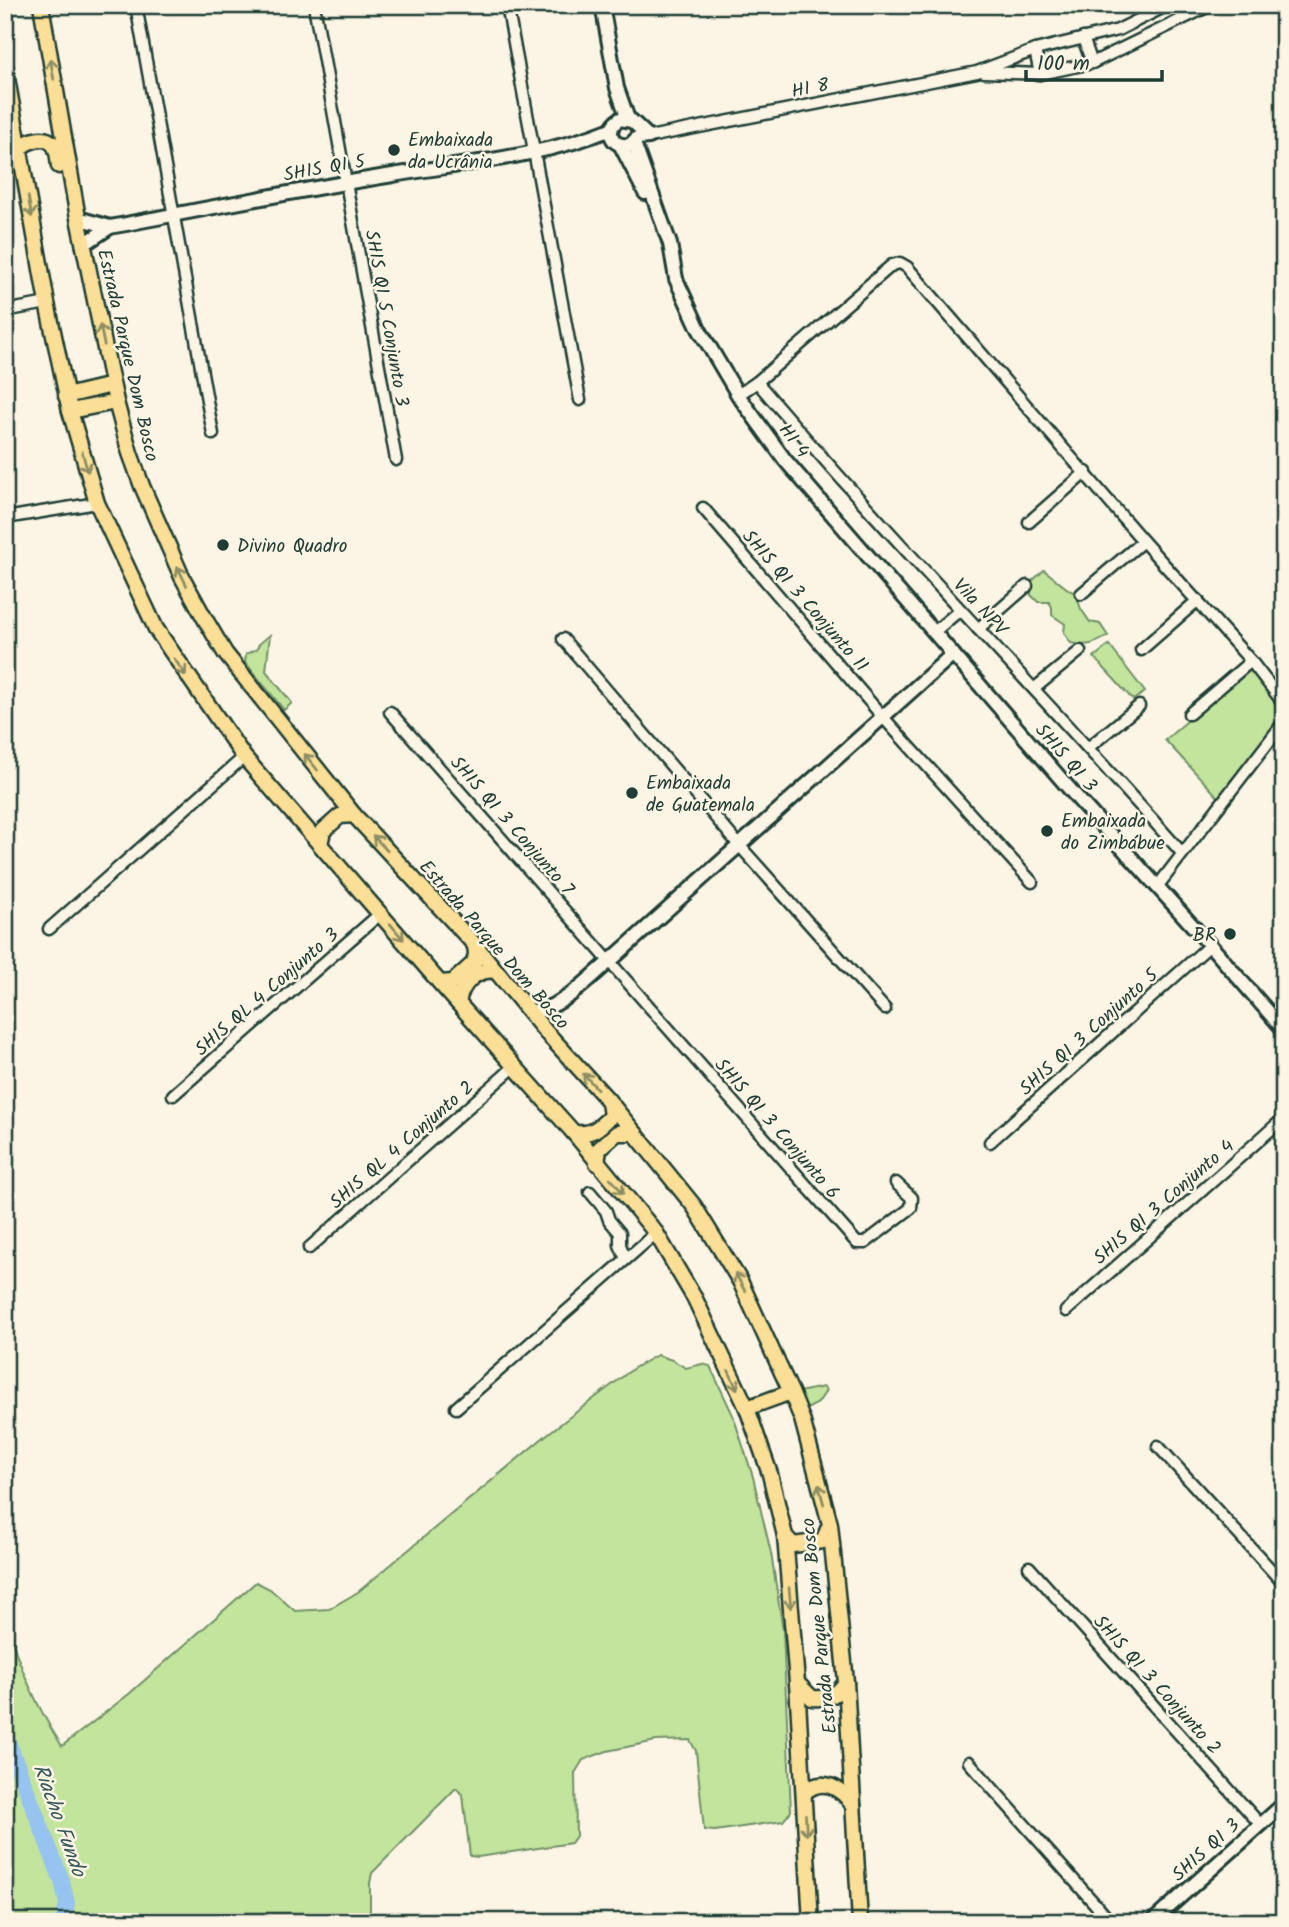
<svg xmlns="http://www.w3.org/2000/svg" width="1289" height="1927" font-family="Kalam,sans-serif">
  <rect width="100%" height="100%" fill="#fcf5e5"/>
  <filter id="ink" filterUnits="userSpaceOnUse"><feTurbulence type="fractalNoise" baseFrequency=".0143" numOctaves="2"/><feDisplacementMap in="SourceGraphic" scale="14" xChannelSelector="R" yChannelSelector="G"/><feConvolveMatrix kernelMatrix="1 2 1 2 8 2 1 2 1" color-interpolation-filters="sRGB"/></filter>
  <g filter="url(#ink)">
    <!-- green -->
    <g fill="#c3e49d" stroke="#719068" stroke-width="2">
      <path d="M1044,570C1055,578 1063,587 1076,594L1081,609L1090,622L1100,624L1108,636C1095,644 1087,647 1071,643L1064,633L1065,624L1052,615V607L1049,602H1038L1031,595V582Z"/>
      <path d="M270,635L266,671L292,703L284,710L245,662L246,654L257,649L259,644Z"/>
      <path d="M1109,645L1145,692L1133,700L1094,657Z"/>
      <path d="M1250,667L1284,711V714L1219,798L1165,740Z"/>
      <path d="M657,1355L672,1360L686,1368L702,1364L710,1366L733,1415L753,1477L771,1553L783,1630L791,1811L783,1821L715,1831L704,1830L696,1751L690,1740L656,1741L607,1751L583,1760L575,1773L576,1836L571,1843L478,1857L470,1856L463,1795L456,1788L372,1873L370,1883V1922H5V1619C18,1663 37,1708 62,1746L129,1694L256,1582L270,1589L295,1611L329,1609L358,1592L550,1432L634,1368Z"/>
      <path d="M824,1387L826,1391L818,1403L805,1410L799,1392Z"/>
    </g>
    <g fill="none" stroke-linecap="round" stroke-linejoin="round">
      <!-- river -->
      <path stroke="#96c3f0" stroke-width="16" d="M5,1734L62,1881L67,1904L63,1922"/>
      <!-- minor casing -->
      <g stroke="#1f3d34" stroke-width="15">
        <g id="minor">
          <path d="M136,5L213,434"/>
          <path d="M314,5L396,460"/>
          <path d="M507,5L580,400"/>
          <path d="M1083,38L1092,63"/>
          <path d="M1035,50L1040,74"/>
          <path d="M984,72L1040,74L1092,63L1211,5"/>
          <path d="M649,137L977,72L1035,50L1118,30L1168,5"/>
          <path d="M5,311L47,303"/>
          <path d="M757,382C894,543 1042,694 1182,853"/>
          <path d="M738,395L757,382L892,265L900,263L907,267L1143,541L1251,661L1284,704"/>
          <path d="M703,508L882,716L1032,882"/>
          <path d="M5,518L97,503"/>
          <path d="M1029,522L1086,472"/>
          <path d="M1081,594L1143,541"/>
          <path d="M978,629L1027,586"/>
          <path d="M934,632L960,610"/>
          <path d="M563,639L739,845L885,1009"/>
          <path d="M1141,650L1198,600"/>
          <path d="M1035,688L1080,651"/>
          <path d="M390,712L857,1243H865L911,1208L912,1198L896,1183"/>
          <path d="M1189,714L1251,661"/>
          <path d="M1089,747L1139,706"/>
          <path d="M1157,887L1284,722"/>
          <path d="M49,929L244,757"/>
          <path d="M173,1095L381,913"/>
          <path d="M990,1142L1210,945"/>
          <path d="M590,1192L606,1211L609,1220L620,1233V1245L626,1259"/>
          <path d="M309,1248L515,1066"/>
          <path d="M1066,1311L1284,1118"/>
          <path d="M456,1408L656,1233"/>
          <path d="M1158,1446L1284,1584"/>
          <path d="M1029,1567L1260,1824"/>
          <path d="M969,1762L1111,1922"/>
        </g>
      </g>
      <!-- tertiary casing -->
      <g stroke="#1f3d34" stroke-width="18">
        <g id="tertiary">
          <path d="M602,5L617,88L628,119"/>
          <path d="M620,119L632,121L649,137L637,138L630,145C611,148 604,129 620,119Z"/>
          <path d="M634,143L670,244L676,279L699,329L738,395L785,460L1080,801L1210,945L1284,1030"/>
          <path d="M621,146L645,193"/>
          <path d="M78,218L110,227"/>
          <path d="M83,245L110,227C204,209 298,190 393,175C465,163 543,157 611,129"/>
          <path d="M529,1012C561,1010 586,981 610,961L953,654"/>
          <path d="M1152,1922L1284,1804"/>
        </g>
      </g>
      <!-- primary casing -->
      <g stroke="#1f3d34" stroke-width="19">
        <g id="primary">
          <path d="M41,5L78,218L116,402L130,453L142,486L182,577L205,619L225,653L354,815L475,945L545,1031L608,1100L694,1206L740,1281L791,1392L802,1419L830,1524L846,1682L860,1922"/>
          <path d="M5,67L47,303L70,411L97,503L156,629L244,757L440,983L574,1133L656,1233L695,1299L747,1408L770,1474L785,1536L797,1683L811,1922"/>
          <path d="M19,149C26,142 43,134 52,143C58,148 58,159 59,166"/>
          <path d="M66,396L112,385"/>
          <path d="M70,411L116,402"/>
          <path d="M320,844L323,831L340,816L354,815"/>
          <path d="M440,983L453,982L474,963L476,954L475,945"/>
          <path d="M458,1003C461,984 476,968 496,971"/>
          <path d="M574,1133C592,1135 599,1128 611,1116L609,1102"/>
          <path d="M597,1163L599,1149L617,1133H635"/>
          <path d="M747,1408L791,1392"/>
          <path d="M785,1536L793,1545L823,1541L829,1527"/>
          <path d="M797,1683L812,1698C828,1699 837,1696 846,1682"/>
          <path d="M804,1793C822,1776 841,1788 853,1805"/>
        </g>
      </g>
      <!-- minor -->
      <use href="#minor" stroke="#fcf5e5" stroke-width="10"/>
      <!-- tertiary -->
      <use href="#tertiary" stroke="#fcf5e5" stroke-width="12"/>
      <!-- primary -->
      <use href="#primary" stroke="#fbdf96" stroke-width="14"/>
    </g>
    <!-- one-way arrows -->
    <defs><path id="oneway-shaft" d="M-6 0H5M1.5-3L5.5 0L1.5 3" fill="none" stroke-width="1.6" stroke-linecap="round" stroke-linejoin="round" transform="scale(1.75)"/></defs>
    <g stroke="#8d8e65">
      <use href="#oneway-shaft" transform="translate(52 69) rotate(-100)"/>
      <use href="#oneway-shaft" transform="translate(30 207) rotate(80)"/>
      <use href="#oneway-shaft" transform="translate(102 335) rotate(-102)"/>
      <use href="#oneway-shaft" transform="translate(85 462) rotate(74)"/>
      <use href="#oneway-shaft" transform="translate(182 576) rotate(-116)"/>
      <use href="#oneway-shaft" transform="translate(180 667) rotate(55)"/>
      <use href="#oneway-shaft" transform="translate(311 762) rotate(-129)"/>
      <use href="#oneway-shaft" transform="translate(380 843) rotate(-133)"/>
      <use href="#oneway-shaft" transform="translate(397 932) rotate(50)"/>
      <use href="#oneway-shaft" transform="translate(590 1081) rotate(-132)"/>
      <use href="#oneway-shaft" transform="translate(617 1186) rotate(50)"/>
      <use href="#oneway-shaft" transform="translate(740 1282) rotate(-118)"/>
      <use href="#oneway-shaft" transform="translate(733 1380) rotate(65)"/>
      <use href="#oneway-shaft" transform="translate(821 1494) rotate(-105)"/>
      <use href="#oneway-shaft" transform="translate(790 1598) rotate(85)"/>
      <use href="#oneway-shaft" transform="translate(806 1825) rotate(87)"/>
    </g>
  </g>
  <!-- markers -->
  <g fill="#1f3d34" stroke="#fcf5e5" stroke-width="2.5">
    <circle cx="394" cy="150" r="7"/>
    <circle cx="223" cy="545" r="7"/>
    <circle cx="632" cy="793" r="7"/>
    <circle cx="1047" cy="831" r="7"/>
    <circle cx="1230" cy="934" r="7"/>
  </g>
  <g text-anchor="middle" stroke-width="5" stroke-linejoin="round" paint-order="stroke">
    <!-- street labels -->
    <g font-size="19" fill="#1f3d34" stroke="#fcf5e5">
      <text transform="translate(810 87) rotate(-11)" y="7">HI 8</text>
      <text transform="translate(324 167) rotate(-10)" y="7">SHIS QI 5</text>
      <text transform="translate(388 318) rotate(80)" y="7">SHIS QI 5 Conjunto 3</text>
      <text transform="translate(129 355) rotate(77)" y="7">Estrada Parque Dom Bosco</text>
      <text transform="translate(795 440) rotate(53)" y="7">HI 4</text>
      <text transform="translate(806 600) rotate(49)" y="7">SHIS QI 3 Conjunto 11</text>
      <text transform="translate(981 606) rotate(47)" y="7">Vila NPV</text>
      <text transform="translate(1067 757) rotate(49)" y="7">SHIS QI 3</text>
      <text transform="translate(513 825) rotate(49)" y="7">SHIS QI 3 Conjunto 7</text>
      <text transform="translate(495 944) rotate(49)" y="7">Estrada Parque Dom Bosco</text>
      <text transform="translate(266 991) rotate(-41)" y="7">SHIS QL 4 Conjunto 3</text>
      <text transform="translate(1088 1031) rotate(-42)" y="7">SHIS QI 3 Conjunto 5</text>
      <text transform="translate(778 1128) rotate(49)" y="7">SHIS QI 3 Conjunto 6</text>
      <text transform="translate(401 1144) rotate(-41)" y="7">SHIS QL 4 Conjunto 2</text>
      <text transform="translate(1163 1201) rotate(-41)" y="7">SHIS QI 3 Conjunto 4</text>
      <text transform="translate(818 1626) rotate(-96)" y="7">Estrada Parque Dom Bosco</text>
      <text transform="translate(1158 1684) rotate(48)" y="7">SHIS QI 3 Conjunto 2</text>
      <text transform="translate(1205 1849) rotate(-42)" y="7">SHIS QI 3</text>
    </g>
    <!-- poi labels -->
    <g font-size="19" fill="#1f3d34" stroke="#fcf5e5" text-anchor="start">
      <text x="408" y="146">Embaixada<tspan x="408" dy="22">da Ucrânia</tspan></text>
      <text x="237" y="552">Divino Quadro</text>
      <text x="646" y="789">Embaixada<tspan x="646" dy="22">de Guatemala</tspan></text>
      <text x="1061" y="827">Embaixada<tspan x="1061" dy="22">do Zimbábue</tspan></text>
      <text x="1216" y="941" text-anchor="end">BR</text>
    </g>
    <!-- water labels -->
    <g font-size="21" font-style="italic" fill="#37585a" stroke="#fcf5e5">
      <text transform="translate(60 1820) rotate(70)" y="7">Riacho Fundo</text>
    </g>
  </g>
  <!-- margin -->
  <rect width="1289" height="1927" fill="none" stroke="#fcf5e5" stroke-width="28"/>
  <rect x="14" y="14" width="1261" height="1899" fill="none" stroke="#1f3d34" stroke-width="2.5" filter="url(#ink)"/>
  <!-- scale -->
  <path d="M1026 70v10h136v-10" fill="none" stroke="#1f3d34" stroke-width="3.5"/>
  <text x="1037" y="70" font-size="21" fill="#1f3d34" stroke="#fcf5e5" stroke-width="5" paint-order="stroke">100 m</text>
</svg>
